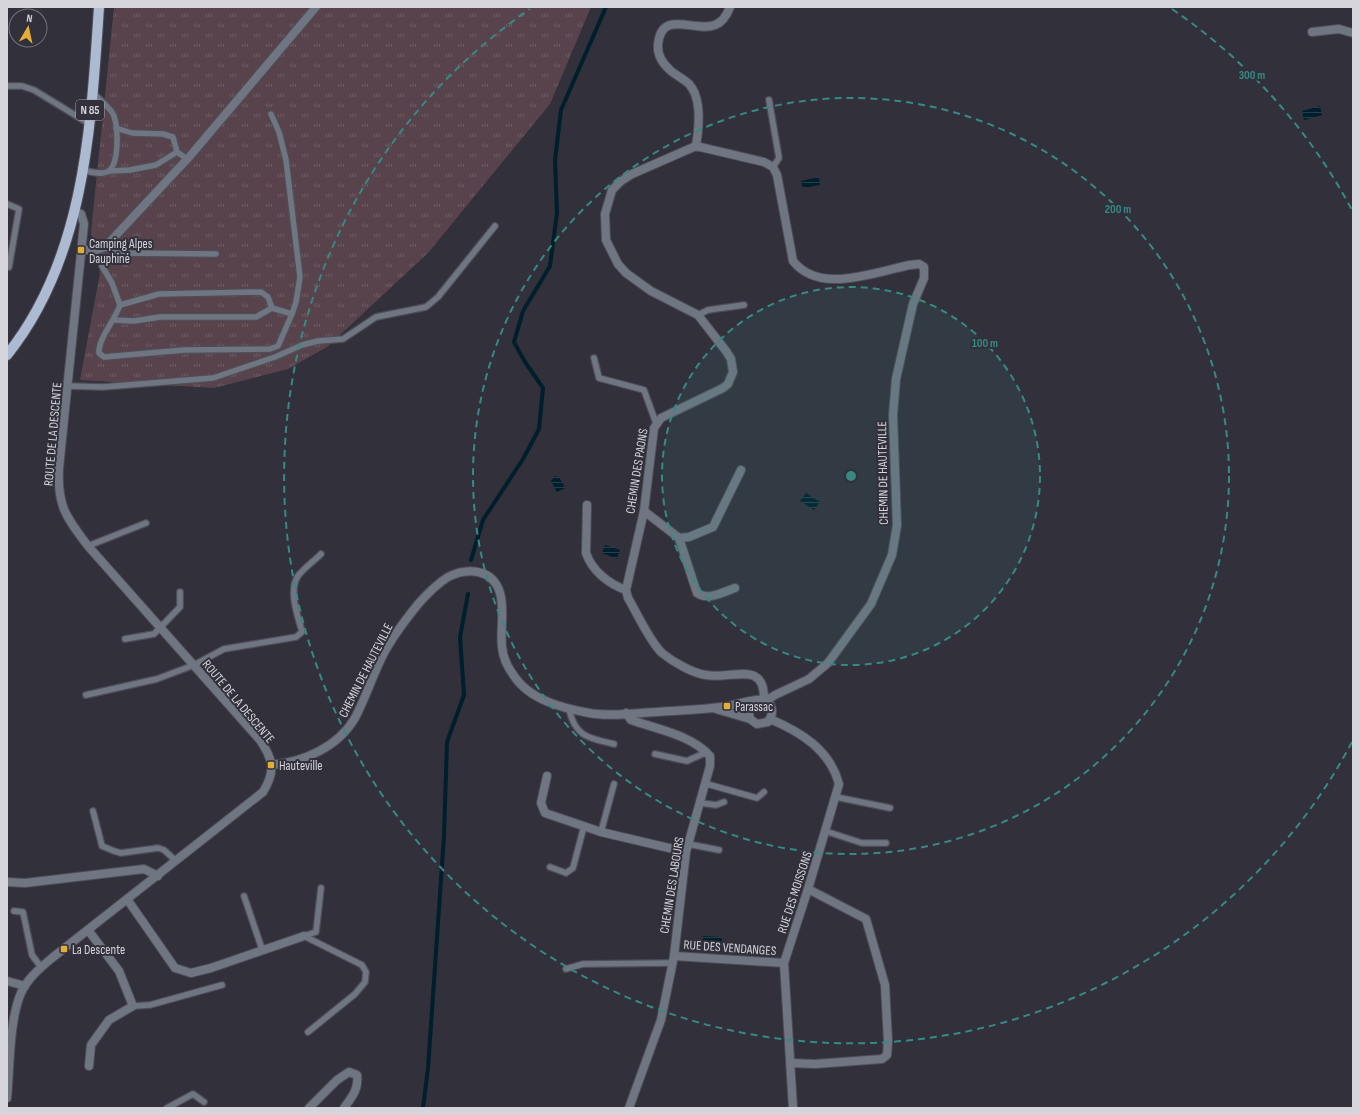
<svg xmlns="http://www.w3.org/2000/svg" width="1360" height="1115" font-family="'Sofia Sans Condensed',sans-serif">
  <defs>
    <pattern id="grass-tufts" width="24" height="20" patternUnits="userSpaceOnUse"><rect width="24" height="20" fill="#58434c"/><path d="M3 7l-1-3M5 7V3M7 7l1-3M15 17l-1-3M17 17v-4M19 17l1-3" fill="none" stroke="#6f5d65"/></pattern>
    <pattern id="water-rules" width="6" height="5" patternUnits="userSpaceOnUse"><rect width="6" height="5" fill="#001f2c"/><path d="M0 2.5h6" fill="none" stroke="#243f4a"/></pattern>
  </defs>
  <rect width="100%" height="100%" fill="#31303b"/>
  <!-- grass -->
  <path fill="url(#grass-tufts)" d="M114,7H591L550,104L428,253L327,347L288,369L214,388L80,380L100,273L91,232Z"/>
  <!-- water -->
  <g fill="url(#water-rules)">
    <path d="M1320,106L1322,115L1304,120L1302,111Z"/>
    <path d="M819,177L820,185L803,188L801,181Z"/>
    <path d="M555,476L559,477L565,488L557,492L551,481Z"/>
    <path d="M806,493L820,502L814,510L800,501Z"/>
    <path d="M605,545L620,550L617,559L602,553Z"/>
    <path d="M703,936L722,937L721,946H703Z"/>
  </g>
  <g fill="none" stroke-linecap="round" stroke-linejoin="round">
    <!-- stream -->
    <g stroke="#001f2c" stroke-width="4">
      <path d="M471,560L483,520L523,459L539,429L543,388L525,362L514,342L523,311L550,266L557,213L555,160L561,110L606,7"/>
      <path d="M423,1108L428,1068L444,836L447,742L464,695L460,637L468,594"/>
    </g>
    <!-- lane casing -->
    <g stroke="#4f4e58" stroke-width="8">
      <g id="lane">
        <path d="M7,86H22L34,90L88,123"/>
        <path d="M769,100L779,158L773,167"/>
        <path d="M116,128L132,133L163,134L173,137L177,152"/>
        <path d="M83,170C91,172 100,175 107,172C120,166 118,127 114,116C111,108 99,99 93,93"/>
        <path d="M110,171L130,170L156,165L177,152L187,159"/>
        <path d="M7,204L19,209L9,267"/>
        <path d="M105,247L118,253L216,254"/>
        <path d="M102,266L112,283L120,305L159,294L261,292L268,297L272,308"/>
        <path d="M120,305C115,320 98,339 99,353L104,357L184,350L270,349L278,346L292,314"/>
        <path d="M698,315L708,310L744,305"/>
        <path d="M114,320L134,321L160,317H256L272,308L292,314L296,302L300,277L286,160L279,132L271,114"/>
        <path d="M594,358L599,378L644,390L656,423"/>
        <path d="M67,386L103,387L213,378L275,357L302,345L318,341L343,339L376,317L426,307L438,297L495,226"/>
        <path d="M88,546L146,523"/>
        <path d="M125,639L154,634L180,607V592"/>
        <path d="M86,695L157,679L194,665L224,649L296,637L302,632C298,616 288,591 298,576C304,568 314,561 321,554"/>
        <path d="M569,709C575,737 589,738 614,744"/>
        <path d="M655,754L687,761L707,752"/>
        <path d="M707,784L757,798L764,792"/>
        <path d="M836,797L890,808"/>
        <path d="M701,803L716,805L724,802"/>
        <path d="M93,811L102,846L114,851L121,853L158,848L164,850L176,861"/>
        <path d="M825,831L862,843H886"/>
        <path d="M601,832L614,784"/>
        <path d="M688,844L719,850"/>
        <path d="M550,867L566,873L573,868L584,826"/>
        <path d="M244,896L262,949"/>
        <path d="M14,911L23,912L32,955L41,967"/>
        <path d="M304,936L362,965L366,972L365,982L355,994L308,1032"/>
        <path d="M304,936L316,932L321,888"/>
        <path d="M566,969L583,964L672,963"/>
        <path d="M133,1006L150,1005L222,985"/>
        <path d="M167,1108L193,1094L204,1102"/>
      </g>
    </g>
    <!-- street casing -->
    <g stroke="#4f4e58" stroke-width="10">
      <g id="street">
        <path d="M1312,32L1339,29L1353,33"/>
        <path d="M696,146C699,128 702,98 689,84C684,79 677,76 671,71C663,64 657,56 658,45C661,8 695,33 715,25C723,22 727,15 730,7"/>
        <path d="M81,250H96L105,247L190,156L316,7"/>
        <path d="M587,505L586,553C592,571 609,584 626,590"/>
        <path d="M644,511L679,538L689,537L713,527L741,470"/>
        <path d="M679,538L697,593C708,601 723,592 735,588"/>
        <path d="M764,700C765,659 731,680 706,675C692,673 673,662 662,653C650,642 637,613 628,598L626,590L644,511L654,428L661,418L723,388L728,384L733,372L731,359L726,351L698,315L651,291L626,273L618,264L606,240L605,214L612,190L621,181L632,174L696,146L764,162L773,167L777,175L793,261C820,295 874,272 910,265L919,264L924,267V278L913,304L896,379L893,415L897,525L892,555L871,604L828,663L809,679L775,695L766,701"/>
        <path d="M716,709L750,719"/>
        <path d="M626,713L631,720C657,729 691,735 710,756V766L686,852L674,956L661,1020L629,1108"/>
        <path d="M770,719C801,732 830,750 839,784L808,889L784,963L793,1108"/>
        <path d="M271,765C304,762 338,747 355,718C366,697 373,674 384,653C394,634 406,619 419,603C428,593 437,584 448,577C468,567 493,569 500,593C505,610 500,630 502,647C503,657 508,668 514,676C530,700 562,708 589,713C610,717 635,713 656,712C680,710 704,710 728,706C736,705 755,698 762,700C774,702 774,714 768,722L757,724L750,719L748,708L753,701"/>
        <path d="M547,776L541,803L545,813L601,832L686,852"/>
        <path d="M7,882L25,883L144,869L158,876"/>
        <path d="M127,899L175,968L191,973L211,968L304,936"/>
        <path d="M88,930L119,971L133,1006L109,1020L91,1045L89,1066"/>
        <path d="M674,956L784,963"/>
        <path d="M7,981L25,986"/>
        <path d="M791,1063L815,1064L882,1059L887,1055L888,1041L885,985L866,919L808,889"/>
        <path d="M7,1098C10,1067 9,1021 21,993C27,979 40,968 52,958L263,792C276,771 273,759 260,740L88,546C66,517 57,506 59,468L84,224L81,214L75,211"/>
        <path d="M309,1108L337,1080L349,1072L357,1075C359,1089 352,1097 344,1108"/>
      </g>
    </g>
    <!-- primary casing -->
    <g stroke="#4f4e58" stroke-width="12">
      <path id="primary" d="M7,355C85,258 91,126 99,7"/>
    </g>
    <!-- lane -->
    <use href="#lane" stroke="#6f7682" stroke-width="5.5"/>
    <!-- street -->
    <use href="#street" stroke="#6f7682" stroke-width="8"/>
    <!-- primary -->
    <use href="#primary" stroke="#acbad2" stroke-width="10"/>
  </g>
  <!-- distance rings -->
  <circle cx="851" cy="476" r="189" fill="#378984" fill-opacity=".12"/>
  <g fill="none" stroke="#378984" stroke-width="2" stroke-dasharray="7 5">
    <circle cx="851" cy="476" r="189"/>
    <circle cx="851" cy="476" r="378"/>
    <path d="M1352 742A567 567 0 1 1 530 9M1172 9A567 567 0 0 1 1352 210"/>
  </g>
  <!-- markers -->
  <g fill="#e5ad35" stroke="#31303b" stroke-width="1.5">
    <rect x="77" y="246" width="8" height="8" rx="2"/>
    <rect x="723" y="702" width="8" height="8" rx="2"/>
    <rect x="267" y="761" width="8" height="8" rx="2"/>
    <rect x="60" y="945" width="8" height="8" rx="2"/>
  </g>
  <g text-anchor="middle" stroke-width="4" stroke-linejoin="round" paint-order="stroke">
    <!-- shield labels -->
    <rect fill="#31303b" stroke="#a4a3ab" stroke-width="1" x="76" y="100" width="28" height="20" rx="3"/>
    <g font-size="12" font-weight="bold" fill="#d5d4db">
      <text x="90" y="114">N 85</text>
    </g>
    <!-- poi labels -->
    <g font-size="13" fill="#d5d4db" stroke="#31303b" text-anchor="start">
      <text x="89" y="248">Camping Alpes<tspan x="89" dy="15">Dauphiné</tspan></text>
      <text x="735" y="711">Parassac</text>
      <text x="279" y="770">Hauteville</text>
      <text x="72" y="954">La Descente</text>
    </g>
    <!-- street labels -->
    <g font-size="13" fill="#d5d4db" stroke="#31303b">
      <text transform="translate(52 434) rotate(-85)" y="5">ROUTE DE LA DESCENTE</text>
      <text transform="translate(636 471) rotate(-81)" y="5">CHEMIN DES PAONS</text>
      <text transform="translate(882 473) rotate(-91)" y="5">CHEMIN DE HAUTEVILLE</text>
      <text transform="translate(365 670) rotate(-63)" y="5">CHEMIN DE HAUTEVILLE</text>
      <text transform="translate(239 701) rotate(50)" y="5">ROUTE DE LA DESCENTE</text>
      <text transform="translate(671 885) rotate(-81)" y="5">CHEMIN DES LABOURS</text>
      <text transform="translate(794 892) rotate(-72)" y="5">RUE DES MOISSONS</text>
      <text transform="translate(730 947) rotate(4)" y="5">RUE DES VENDANGES</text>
    </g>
  </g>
  <circle cx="851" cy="476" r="6" fill="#378984" stroke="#31303b" stroke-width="2"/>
  <g font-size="12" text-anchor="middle" font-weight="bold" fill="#378984" stroke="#31303b" stroke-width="4" stroke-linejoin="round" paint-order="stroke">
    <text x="1252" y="79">300 m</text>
    <text x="1118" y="213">200 m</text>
    <text x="985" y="347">100 m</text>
  </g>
  <!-- border -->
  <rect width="1360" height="1115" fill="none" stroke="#d5d4db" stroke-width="16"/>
  <!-- north arrow -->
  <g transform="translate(28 28) rotate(9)"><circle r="19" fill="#31303b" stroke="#73727b"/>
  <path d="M0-3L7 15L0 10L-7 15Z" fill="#e5ad35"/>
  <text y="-6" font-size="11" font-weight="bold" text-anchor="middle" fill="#d5d4db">N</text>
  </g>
</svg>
